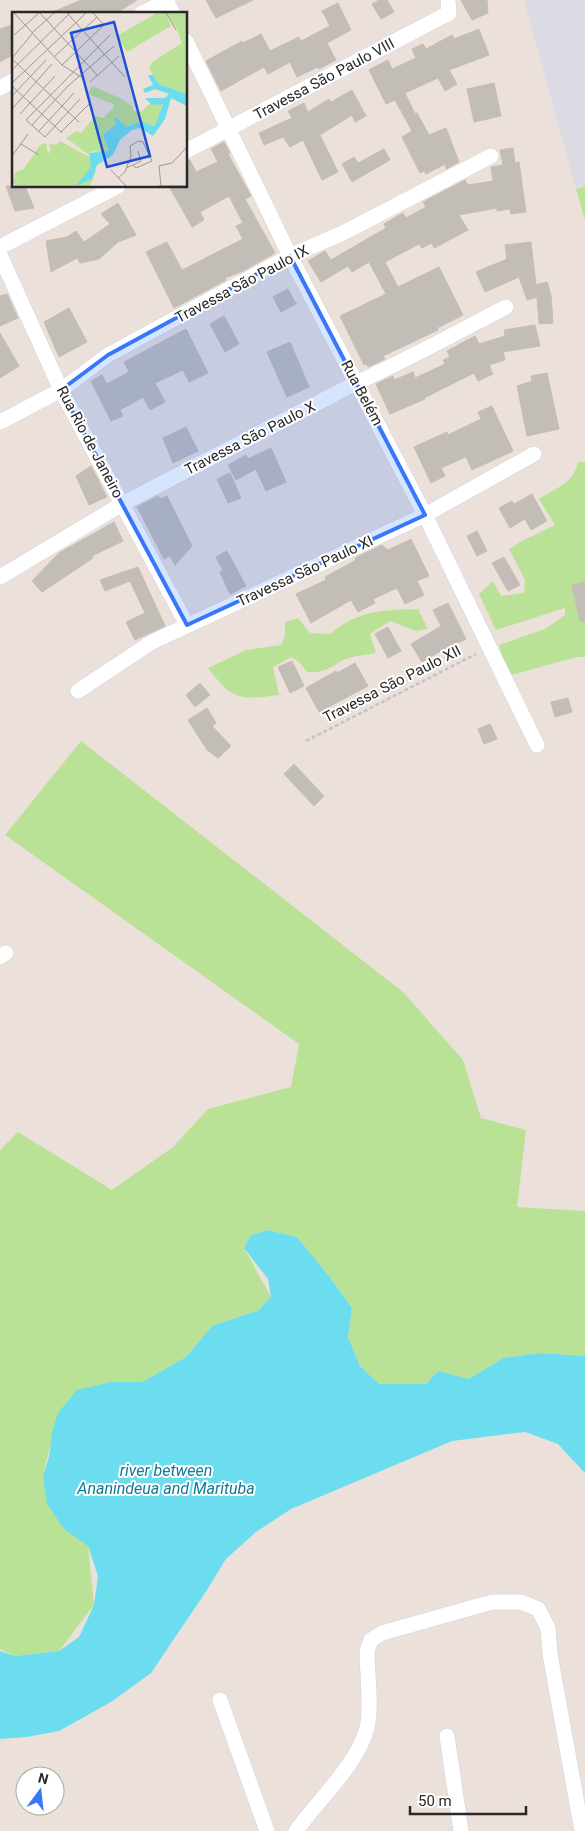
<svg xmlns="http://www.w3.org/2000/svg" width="585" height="1831" font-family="Roboto,sans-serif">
  <rect width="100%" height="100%" fill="#ebe1da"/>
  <!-- industrial -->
  <path fill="#dcdbe3" d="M524,0H585V186L576,189Z"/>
  <!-- green -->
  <g fill="#bae296">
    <path d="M585,186V220L576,189Z"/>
    <path d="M578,462H585V657H577L511,675L503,659L499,645L545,629L565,615V608L496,630L479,594L493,581L501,596L524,593L525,580L509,549L522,541L555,525L539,499C556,488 574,483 578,462Z"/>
    <path d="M418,609L428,629L416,631L390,621L370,634L376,653C368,655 360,655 352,657C333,662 331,674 307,672L298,661L291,657L273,667L279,695C240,700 233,701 208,668L246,650L281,645L285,635V622L298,618L310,633L330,634C359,610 382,610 418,609Z"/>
    <path d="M81,741L403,992L463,1060L481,1118L526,1130L517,1207L585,1211V1356L541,1353L503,1358L469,1379L438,1371L426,1384H379L360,1366L348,1337L352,1308L329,1276L297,1237L267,1230L251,1235L244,1248L271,1297L259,1310L212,1326L186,1357L142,1382L58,1413L43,1476L64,1529L88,1545L94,1605L59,1651L15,1656L0,1649V1150L18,1132L112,1190L173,1147L208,1109L291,1087L299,1044L5,835Z"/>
  </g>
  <!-- water -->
  <path fill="#6cddee" d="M267,1230L297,1237L329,1276L352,1308L348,1337L360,1366L379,1384H426L438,1371L469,1379L503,1358L541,1353L585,1356V1473L558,1444L525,1432L452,1441L291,1509L256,1532L226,1559L207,1590L151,1673L111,1702L59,1731L27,1737L0,1739V1651L15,1656L59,1651L79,1637L94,1605L98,1576L88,1546L64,1529L47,1504L43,1476L49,1457L52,1432L58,1413L77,1390L111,1382H142L186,1357L212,1326L259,1310L271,1297L268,1279L244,1248L251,1235Z"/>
  <!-- building -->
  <g fill="#c2bdb6" stroke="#c6bdb4">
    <path d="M81,0H137L115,14H48Z"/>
    <path d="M206,0H253L216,18Z"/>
    <path d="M379,0H387L394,12L381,19L372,4Z"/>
    <path d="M461,0H487L488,13L472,20Z"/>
    <path d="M338,3L351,30L327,43L336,60L319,69L318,67L297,77L290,62L268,74L264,67L221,91L206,61L242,41L243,43L261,34L270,51L299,37L301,41L330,26L322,11Z"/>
    <path d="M14,24V54L0,62V29Z"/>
    <path d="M479,29L489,55L449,70L457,84L445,91L438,78L405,93L415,114L417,113L429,135L446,128L459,162L446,169L445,164L426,174L424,171L420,173L402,137L412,131L395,100L386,104L369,70L388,60L392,69L416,58L412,49L423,44L426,49L452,35L454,39Z"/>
    <path d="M494,83L501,116L474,122L467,89Z"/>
    <path d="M352,90L366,116L355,122L352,115L320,135L338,172L322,180L303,140L290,147L283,137L264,145L259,133L292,118L288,111L304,103L308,112L329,99L331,102Z"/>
    <path d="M224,142L230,153L228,154L251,196L245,199L275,253L243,271L225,278L226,280L174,308L146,252L167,242L182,270L243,239L236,226L243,223L229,196L200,212L204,220L192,227L169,186H186V160H190L196,172L218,162L211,149Z"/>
    <path d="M513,148L515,163L519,162L526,212L511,214L510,209L497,211V208L459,215L468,230L434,248L432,243L422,248L419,244L385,262L398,287L439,267L463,315L437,328L438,330L383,356L385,359L368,367L367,364L364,365L340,316L386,294L369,262L352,272L348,266L321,282L308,261L325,251L331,260L386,228L384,224L403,213L406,218L426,207L423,202L465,180L468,185L493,181L491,167L503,165L500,150Z"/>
    <path d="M384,149L390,160L352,182L342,164L354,157L358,163Z"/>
    <path d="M6,186H25L34,208L15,211Z"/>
    <path d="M118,203L136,235L118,242L99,259L80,263L77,258L51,272L46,241L67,237L76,231L84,242L110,224L101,214Z"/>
    <path d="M531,242L536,285L547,282L551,295L553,323L539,324L537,297L527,300L519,277L485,292L476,272L507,259L505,245Z"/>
    <path d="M288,289L296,304L281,312L273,297Z"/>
    <path d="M7,294L18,318L0,326V296Z"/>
    <path d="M69,308L87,342L59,357L44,322Z"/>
    <path d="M224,316L239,344L225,352L210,324Z"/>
    <path d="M535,325L540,346L503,352L505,360L489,365L493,374L478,381L474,373L424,398L425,399L390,414L376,384L393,376L394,380L413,372L415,378L445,364L443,360L450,357L447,351L475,336L479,344L505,336L504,330Z"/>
    <path d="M186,329L208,373L189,382L183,370L155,383L165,402L150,410L143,397L120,410L123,416L111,421L91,381L102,375L107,384L129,372L124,362Z"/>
    <path d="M0,333L19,366L0,378Z"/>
    <path d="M290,342L309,387L287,397L267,352Z"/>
    <path d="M547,373L559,429L527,436L517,386L532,381L531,376Z"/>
    <path d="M492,406L513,451L472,470L466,457L441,468L445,476L431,483L414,447L447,432L448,435L481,419L478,412Z"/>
    <path d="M186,427L198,451L173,463L163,438Z"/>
    <path d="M271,448L286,482L266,491L256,469L236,480L228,465L246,455L248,459Z"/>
    <path d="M91,466L107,497L89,505L76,476Z"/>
    <path d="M230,473L241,498L228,503L217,479Z"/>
    <path d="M532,494L547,521L531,530L525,519L510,528L499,508L512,501L514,504Z"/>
    <path d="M158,496L160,499L167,496L192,546L175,565L170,556L164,559L137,507Z"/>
    <path d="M114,522L123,541L92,556L93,558L42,592L32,581L59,553Z"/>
    <path d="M477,531L487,551L477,556L467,536Z"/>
    <path d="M411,539L429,576L417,581L424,595L405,604L397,588L373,599L375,603L358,612L351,600L311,623L296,594L326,580L325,577L356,560L355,558L382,545L388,550Z"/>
    <path d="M227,551L246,586L230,594L220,572L223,571L216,557Z"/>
    <path d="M504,557L520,585L508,591L492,563Z"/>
    <path d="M138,567L165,626L135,640L126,622L145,613L130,581L105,591L100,580Z"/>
    <path d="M585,582V621H580L572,585Z"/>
    <path d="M448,603L466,639L451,646V645L422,662L411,644L441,626L433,610Z"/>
    <path d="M388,627L401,651L388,658L375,634Z"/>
    <path d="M292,661L304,686L290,693L278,667Z"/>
    <path d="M355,663L368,686L319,712L306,688L336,671L337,673Z"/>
    <path d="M200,683L210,695L195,707L186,695Z"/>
    <path d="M568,698L572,712L555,717L551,702Z"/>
    <path d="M207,708L216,723L212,726L231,746L218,758L207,750L188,720Z"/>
    <path d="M490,724L497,739L484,744L478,729Z"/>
    <path d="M294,764L324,796L314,806L284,774Z"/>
  </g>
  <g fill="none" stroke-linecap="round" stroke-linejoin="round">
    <!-- street casing -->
    <g stroke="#cfd5e2" stroke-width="16">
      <g id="street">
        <path d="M166,0L173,14"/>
        <path d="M141,14L168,0"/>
        <path d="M186,41L290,256L425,515L537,745"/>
        <path d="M0,88L14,80"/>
        <path d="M186,151L449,13L448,0"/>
        <path d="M0,247L118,186"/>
        <path d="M0,255L61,390L187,625"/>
        <path d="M0,422L61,390L108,355L290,256L343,233L491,156"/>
        <path d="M0,577L122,504L356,383C407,360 456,333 506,307"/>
        <path d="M78,691L152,642L425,515L534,454"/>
        <path d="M0,957L6,953"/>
        <path d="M220,1700L267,1831"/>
        <path d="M447,1736L461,1831"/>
        <path d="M296,1831C319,1799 357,1765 367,1728C372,1708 367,1672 367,1651L371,1640L382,1633L492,1602H521L538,1609L548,1628L550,1654L582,1831"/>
      </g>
    </g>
    <!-- path -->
    <path stroke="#c3c3c3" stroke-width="2.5" stroke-dasharray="4 2.5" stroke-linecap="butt" d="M306,741L476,654"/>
    <!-- street -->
    <use href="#street" stroke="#fff" stroke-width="15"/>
  </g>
  <!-- marked area -->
  <path fill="#3877f9" fill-opacity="0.2" stroke="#3877f9" stroke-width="4" stroke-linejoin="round" d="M290,256L425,515L187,625L61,390L108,355Z"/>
  <g text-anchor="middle" stroke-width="4" stroke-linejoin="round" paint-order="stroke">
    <!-- street labels -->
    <g font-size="15" fill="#282828" stroke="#fff">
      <text transform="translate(324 79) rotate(-28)" y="5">Travessa São Paulo VIII</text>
      <text transform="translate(242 284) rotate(-28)" y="5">Travessa São Paulo IX</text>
      <text transform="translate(362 393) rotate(62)" y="5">Rua Belém</text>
      <text transform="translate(250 438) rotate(-27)" y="5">Travessa São Paulo X</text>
      <text transform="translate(90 442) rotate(62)" y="5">Rua Rio de Janeiro</text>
      <text transform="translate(305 571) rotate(-25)" y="5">Travessa São Paulo XI</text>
      <text transform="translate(392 684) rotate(-27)" y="5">Travessa São Paulo XII</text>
    </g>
    <!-- water labels -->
    <g font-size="16" font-style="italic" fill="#0d7b98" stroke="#fff">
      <text x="166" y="1476">river between<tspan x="166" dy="18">Ananindeua and Marituba</tspan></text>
    </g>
  </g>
  <!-- overview -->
  <g transform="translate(12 12)">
    <rect width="175" height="175" fill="#ebe1da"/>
    <path d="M145,1H175V83L147,72L137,56L140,50L170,31L164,15L153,1L159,14L115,40L105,24ZM80,74L108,86L120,94L121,99L129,100L137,92L151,91L147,107L141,114L130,109L114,115L102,107L104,112L91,123L97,137L96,141L81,139L76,142L54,126L65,119L69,121L83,104L91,106L102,95L101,92L76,82ZM48,129L77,145L84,159L78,174H1L6,171L0,173V164L8,169L2,164L4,160L12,157L28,133L34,131L36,142L39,138L37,132L45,133Z" fill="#bae296"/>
    <path d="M136,63H141L147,72L174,82L175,94L159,86L153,107L141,124L128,116L120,118L108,128L101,143L85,153L80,167L64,174L79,155L77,141L97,139L91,123L104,112L102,107L105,106L114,115L130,109L141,114L144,111L151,92L140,93L133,86H153L157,82L143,77L133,81L131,77L141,73Z" fill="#6cddee"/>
    <path fill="none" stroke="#9d9793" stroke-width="1" d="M2,1L50,53L69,65M28,1L85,63M55,1L113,65M154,1L164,18M20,21L42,1M2,23L27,1M42,45L85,5M0,46L20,22M0,47L67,110M50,53L92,13L81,1M0,58L58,1M78,70L107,44M0,71L74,1M0,74L50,121M0,84L34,48M1,96L40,52M8,102L43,64M14,108L98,23M14,108L33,125L68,87M20,113L56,74L102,34M27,119L62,81M49,120L78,91M9,132L27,143M0,144L16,122M121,153L129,149L126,139M147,154L160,151L175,135M147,154L149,174M114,156L121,153L124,156L140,149M99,158L114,174M106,166L113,160L119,144L118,134L126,129L131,130L140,149M146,174H175"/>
    <path fill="#1d4ed8" fill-opacity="0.15" stroke="#1d4ed8" stroke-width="2.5" d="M102,10L138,144L95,155L59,21Z"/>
    <rect width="175" height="175" fill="none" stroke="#282828" stroke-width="2.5"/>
  </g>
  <!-- north arrow -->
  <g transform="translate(40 1791) rotate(15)"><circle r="24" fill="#ffffff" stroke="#a9a9a9"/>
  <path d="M0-4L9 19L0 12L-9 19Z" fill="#3877f9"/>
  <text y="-8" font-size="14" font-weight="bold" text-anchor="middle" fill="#282828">N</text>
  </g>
  <!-- scale -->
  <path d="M410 1806v8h116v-8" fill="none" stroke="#282828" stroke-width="2.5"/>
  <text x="418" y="1806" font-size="15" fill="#282828" stroke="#ffffff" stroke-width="4" paint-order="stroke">50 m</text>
</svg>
